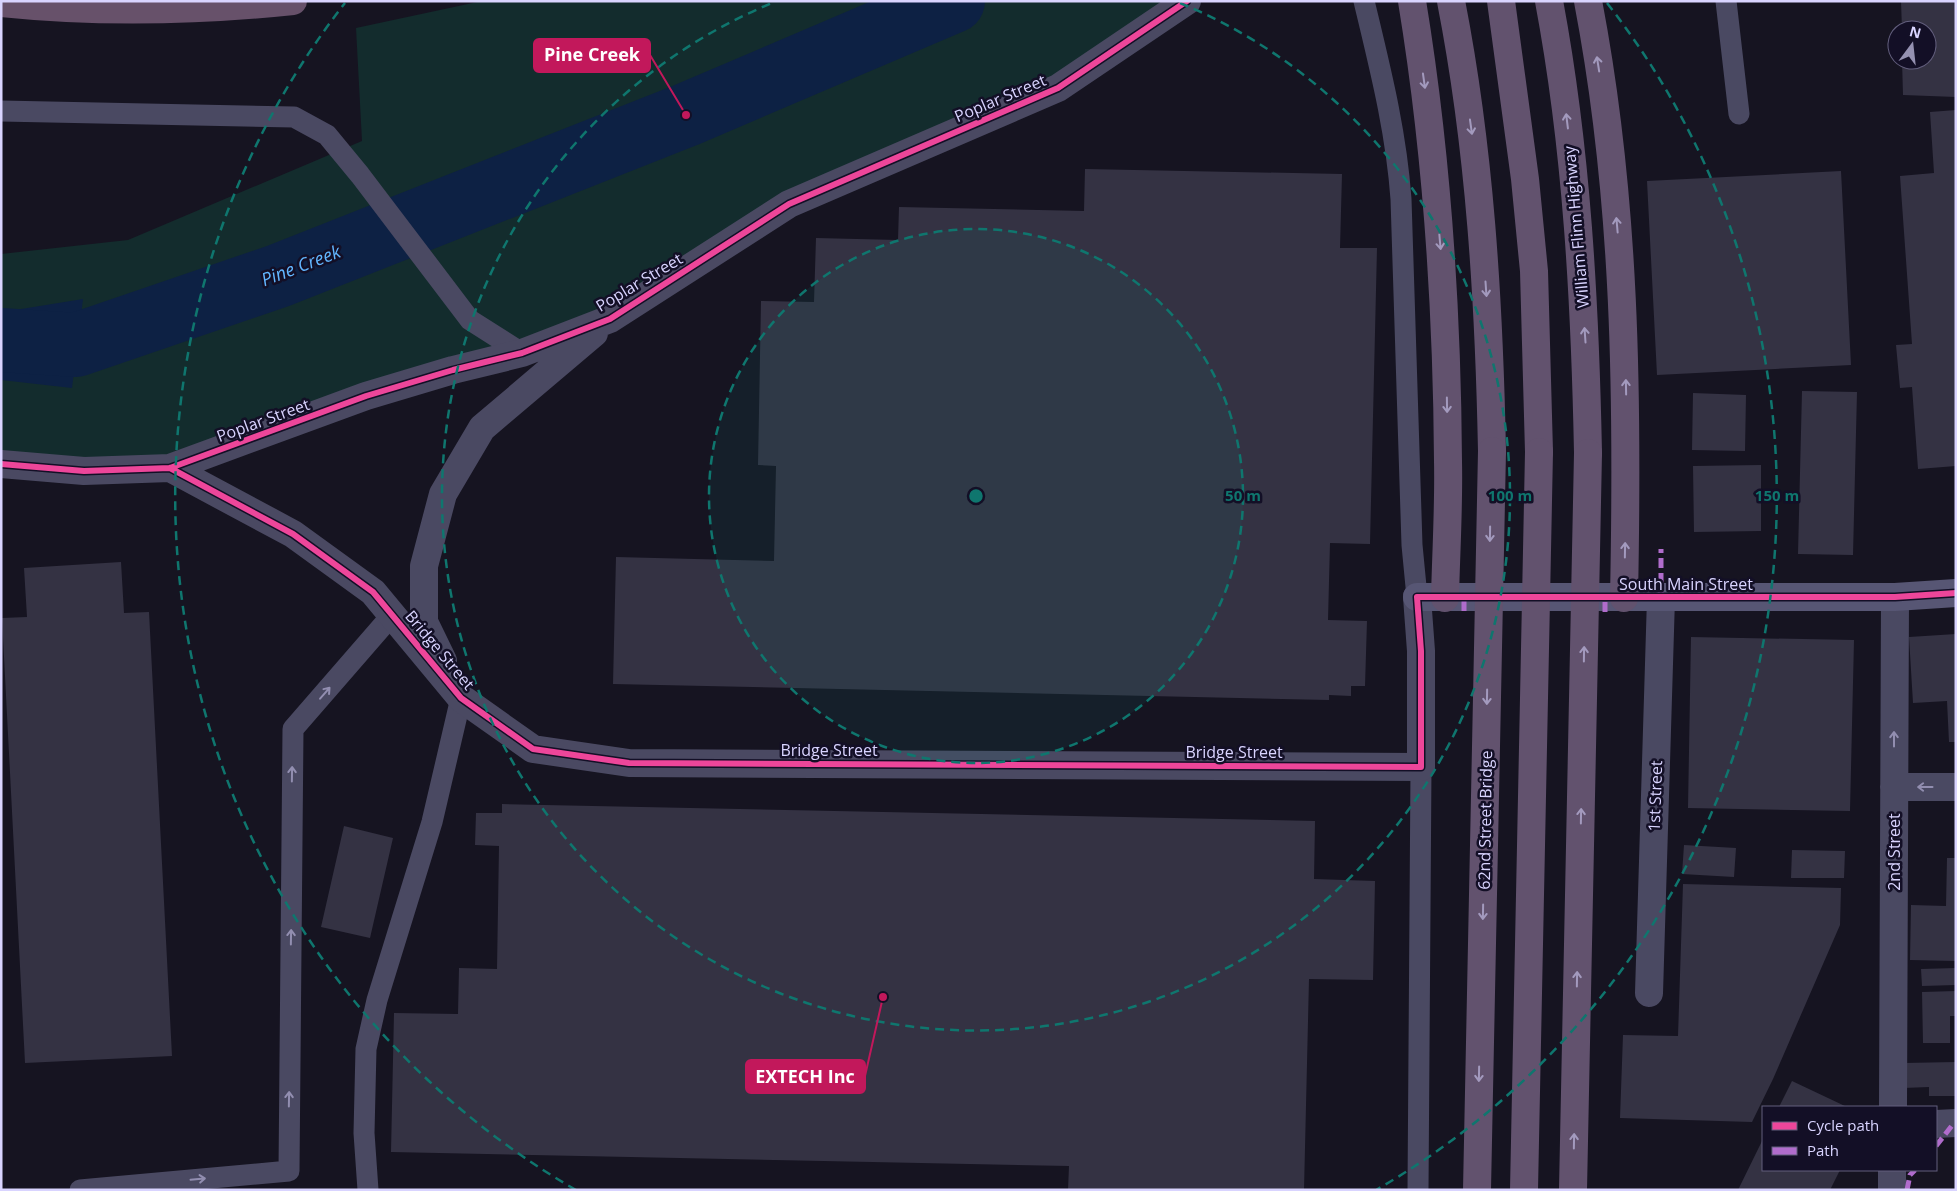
<svg xmlns="http://www.w3.org/2000/svg" width="1957" height="1191" font-family="'Open Sans',sans-serif">
  <style>
    .green { fill: #132c2d }
    .water { fill: #0d2144 }
    .lines { fill: none; stroke-linecap: round; stroke-linejoin: round }
    .river { stroke: #0d2144; stroke-width: 64 }
    .building { fill: #343243 }
    .service { stroke: #4a4962; stroke-width: 21 }
    .minor { stroke: #4a4962; stroke-width: 28 }
    .secondary { stroke: #575674; stroke-width: 28 }
    .trunk { stroke: #62526e; stroke-width: 28 }
    .motorway { stroke: #67516a; stroke-width: 28 }
    .trunk-bridge { stroke: #62526e; stroke-width: 28 }
    .quiet { stroke: #b06ccc; stroke-width: 5; stroke-dasharray: 10 5; stroke-linecap: butt }
    .cycleway-casing { stroke: #130f26; stroke-width: 9 }
    .cycleway { stroke: #ed469a; stroke-width: 6 }
    .oneway { stroke: #a39abe }
    .oneway2 { stroke: #928eb0 }
    .ring { fill: none; stroke: #0f766e; stroke-width: 2.5; stroke-dasharray: 9 6 }
    .labels { text-anchor: middle; stroke-width: 5; stroke-linejoin: round; paint-order: stroke }
    .street-label { font-size: 16px; fill: #d9d4ff; stroke: #130f26 }
    .water-label { font-size: 18px; font-style: italic; fill: #62b6ff; stroke: #130f26 }
    .centre { fill: #0f766e; stroke: #130f26; stroke-width: 2.5 }
    .ring-label { font-size: 15px; text-anchor: middle; font-weight: bold; fill: #0f766e; stroke: #130f26; stroke-width: 5; stroke-linejoin: round; paint-order: stroke }
    .leader { fill: none; stroke: #c2185b; stroke-width: 2 }
    .callout-dot { fill: #c2185b; stroke: #130f26; stroke-width: 2 }
    .callout { fill: #c2185b; stroke: #c2185b; stroke-width: 2 }
    .callout-label { font-size: 18px; text-anchor: middle; font-weight: bold; fill: #fff }
  </style>
  <rect width="100%" height="100%" fill="#161421"/>
  <path class="green" d="M482,1H1187L1145,31L789,204L610,319L170,468L1,464V254L128,240L362,141L356,28Z"/>
  <path class="water" d="M83,299L72,388L1,380V310H15Z"/>
  <g class="lines">
    <path class="river" d="M1,340L76,345L278,276L686,115L953,1"/>
  </g>
  <path class="building" d="M1901,1H1956V97L1903,95L1902,60H1927V30H1902Z
    M1956,110V466L1918,469L1912,387L1900,388L1896,345L1912,344L1900,176L1934,173L1930,112Z
    M1085,169L1342,174L1340,248H1377L1370,544L1330,543L1328,620L1367,621L1365,686H1351V696L1329,695V700L613,684L616,557L774,561L776,466L758,465L761,301L814,302L816,238L898,240L899,207L1084,211Z
    M1841,171L1851,365L1657,375L1647,181Z
    M1802,391L1857,392L1853,555L1798,554Z
    M1693,393L1746,395L1745,451L1692,450Z
    M1761,465V531L1694,532L1693,466Z
    M121,562L124,613L149,612L172,1056L25,1063L2,618L27,617L24,568Z
    M1956,634V742H1949L1947,701L1913,703L1909,637Z
    M1691,637L1854,640L1850,811L1688,808Z
    M502,804L1315,821L1314,879L1375,881L1373,980L1309,979L1304,1190H1068L1069,1166L391,1152L394,1013L458,1014L459,968L497,969L499,846L475,845L476,813H502Z
    M344,826L393,838L370,938L321,927Z
    M1684,845L1736,848L1734,877L1682,874Z
    M1792,850L1845,851L1844,878H1791Z
    M1947,858H1956V961L1910,960L1911,905L1946,906Z
    M1683,884L1841,888L1840,925L1773,1079L1752,1122L1620,1118L1623,1035L1678,1036Z
    M1956,968V985L1922,986L1921,969Z
    M1956,991V1016H1950V1043H1923L1922,992Z
    M1956,1062V1096H1929V1087L1903,1088L1904,1063Z
    M1792,1081L1847,1107H1779Z
    M1763,1139V1170H1840L1830,1190H1738Z"/>
  <g class="lines">
    <path class="service" d="M1364,1C1380,68 1396,130 1401,199L1412,545L1417,597
      M1726,1L1739,114
      M1,111L294,117L327,135L360,175L470,320L522,353
      M80,1190L289,1171L293,729L392,615
      M368,1190L364,1133L366,1049L377,1000L432,822L461,698
      M1418,1190L1421,767"/>
    <path class="minor" d="M1,464L84,471L170,468L366,396L453,370L522,353L610,319L789,204L1058,88L1187,1
      M170,468L293,534L373,592L461,698L533,749L629,763L1421,767V651L1417,597
      M443,661L424,622V566L443,494L482,428L594,333
      M1894,787H1956
      M1649,993L1661,598
      M1893,1107L1895,597
      M1936,1124L1956,1123
      M1892,1190V1170"/>
    <path class="secondary" d="M1417,597H1895L1956,593"/>
    <path class="trunk" d="M1412,1C1437,153 1447,307 1448,461C1449,507 1446,552 1445,598
      M1451,1C1480,149 1489,301 1492,451
      M1501,1L1525,179L1534,271L1539,452
      M1549,1C1577,150 1585,303 1588,453
      M1588,1C1626,199 1628,398 1624,598"/>
    <path class="motorway" d="M1,3C98,13 197,11 293,1"/>
    <path class="trunk-bridge" d="M1477,1190L1492,451
      M1524,1190L1539,452
      M1573,1190L1588,453"/>
    <path class="quiet" d="M1661,598V549
      M1464,611V598
      M1605,612V598
      M1936,1146L1954,1123
      M1907,1190L1910,1175L1915,1170"/>
    <g class="cycleway-casing">
      <path id="cycleway" d="M1,464L84,471L170,468L366,396L453,370L522,353L610,319L789,204L1058,88L1187,1
        M170,468L293,534L373,592L461,698L533,749L629,763L1421,767V651L1417,597H1895L1956,593"/>
    </g>
    <use href="#cycleway" class="cycleway"/>
  </g>
  <defs><path id="oneway-shaft" d="M-6 0H5M1.5-3L5.5 0L1.5 3" fill="none" stroke-width="1.6" stroke-linecap="round" stroke-linejoin="round" transform="scale(1.25)"/></defs>
  <g class="oneway">
    <use href="#oneway-shaft" transform="translate(1598 64) rotate(-99)"/>
    <use href="#oneway-shaft" transform="translate(1424 81) rotate(82)"/>
    <use href="#oneway-shaft" transform="translate(1567 121) rotate(-97)"/>
    <use href="#oneway-shaft" transform="translate(1471 127) rotate(82)"/>
    <use href="#oneway-shaft" transform="translate(1617 225) rotate(-95)"/>
    <use href="#oneway-shaft" transform="translate(1440 242) rotate(85)"/>
    <use href="#oneway-shaft" transform="translate(1486 289) rotate(86)"/>
    <use href="#oneway-shaft" transform="translate(1585 335) rotate(-94)"/>
    <use href="#oneway-shaft" transform="translate(1626 387) rotate(-91)"/>
    <use href="#oneway-shaft" transform="translate(1447 405) rotate(89)"/>
    <use href="#oneway-shaft" transform="translate(1490 534) rotate(91)"/>
    <use href="#oneway-shaft" transform="translate(1625 550) rotate(-89)"/>
    <use href="#oneway-shaft" transform="translate(1584 654) rotate(-89)"/>
    <use href="#oneway-shaft" transform="translate(1487 697) rotate(91)"/>
    <use href="#oneway-shaft" transform="translate(1581 816) rotate(-89)"/>
    <use href="#oneway-shaft" transform="translate(1483 912) rotate(91)"/>
    <use href="#oneway-shaft" transform="translate(1577 979) rotate(-89)"/>
    <use href="#oneway-shaft" transform="translate(1479 1074) rotate(91)"/>
    <use href="#oneway-shaft" transform="translate(1574 1141) rotate(-89)"/>
  </g>
  <g class="oneway2">
    <use href="#oneway-shaft" transform="translate(325 693) rotate(-49)"/>
    <use href="#oneway-shaft" transform="translate(1894 739) rotate(-90)"/>
    <use href="#oneway-shaft" transform="translate(292 774) rotate(-89)"/>
    <use href="#oneway-shaft" transform="translate(1925 787) rotate(180)"/>
    <use href="#oneway-shaft" transform="translate(291 937) rotate(-89)"/>
    <use href="#oneway-shaft" transform="translate(289 1099) rotate(-89)"/>
    <use href="#oneway-shaft" transform="translate(198 1179) rotate(-5)"/>
  </g>
  <circle cx="976" cy="496" r="267" fill="#0f766e" fill-opacity=".12"/>
  <g class="ring">
    <circle cx="976" cy="496" r="267"/>
    <path d="M1180 3A534 534 0 1 1 772 3"/>
    <path d="M576 1190A801 801 0 0 1 345 3M1607 3A801 801 0 0 1 1376 1190"/>
  </g>
  <g class="labels">
    <g class="street-label">
      <text transform="translate(1000 98) rotate(-23)" y="6">Poplar Street</text>
      <text transform="translate(1576 227) rotate(-95)" y="6">William Flinn Highway</text>
      <text transform="translate(639 282) rotate(-31)" y="6">Poplar Street</text>
      <text transform="translate(263 420) rotate(-20)" y="6">Poplar Street</text>
      <text x="1686" y="590">South Main Street</text>
      <text transform="translate(440 650) rotate(50)" y="6">Bridge Street</text>
      <text x="829" y="756">Bridge Street</text>
      <text x="1234" y="758">Bridge Street</text>
      <text transform="translate(1655 796) rotate(-88)" y="6">1st Street</text>
      <text transform="translate(1485 820) rotate(-89)" y="6">62nd Street Bridge</text>
      <text transform="translate(1894 852) rotate(-90)" y="6">2nd Street</text>
    </g>
    <g class="water-label">
      <text transform="translate(301 266) rotate(-21)" y="6">Pine Creek</text>
    </g>
  </g>
  <circle cx="976" cy="496" r="8" class="centre"/>
  <g class="ring-label">
    <text x="1243" y="501">50 m</text>
    <text x="1510" y="501">100 m</text>
    <text x="1777" y="501">150 m</text>
  </g>
  <path class="leader" d="M686 115L650 55M883 997L865 1076"/>
  <g class="callout-dot">
    <circle cx="686" cy="115" r="5"/>
    <circle cx="883" cy="997" r="5"/>
  </g>
  <g class="callout">
    <rect x="534" y="39" width="116" height="33" rx="5"/>
    <rect x="746" y="1060" width="119" height="33" rx="5"/>
  </g>
  <g class="callout-label">
    <text x="592" y="61">Pine Creek</text>
    <text x="805" y="1083">EXTECH Inc</text>
  </g>
  <rect width="1957" height="1191" fill="none" stroke="#d9d4ff" stroke-width="5"/>
  <rect x="1762" y="1106" width="175" height="65" fill="#130f26" stroke="#625e7d"/>
  <rect x="1772" y="1122" width="25" height="8" fill="#ed469a" stroke="#625e7d"/>
  <text x="1807" y="1131" font-size="15" fill="#d9d4ff">Cycle path</text>
  <rect x="1772" y="1147" width="25" height="8" fill="#b06ccc" stroke="#625e7d"/>
  <text x="1807" y="1156" font-size="15" fill="#d9d4ff">Path</text>
  <g transform="translate(1912 45) rotate(15)"><circle r="24" fill="#130f26" stroke="#625e7d"/>
  <path d="M0-4L9 19L0 12L-9 19Z" fill="#9591b1"/>
  <text y="-8" font-size="14" font-weight="bold" text-anchor="middle" fill="#d9d4ff">N</text>
  </g>
</svg>
